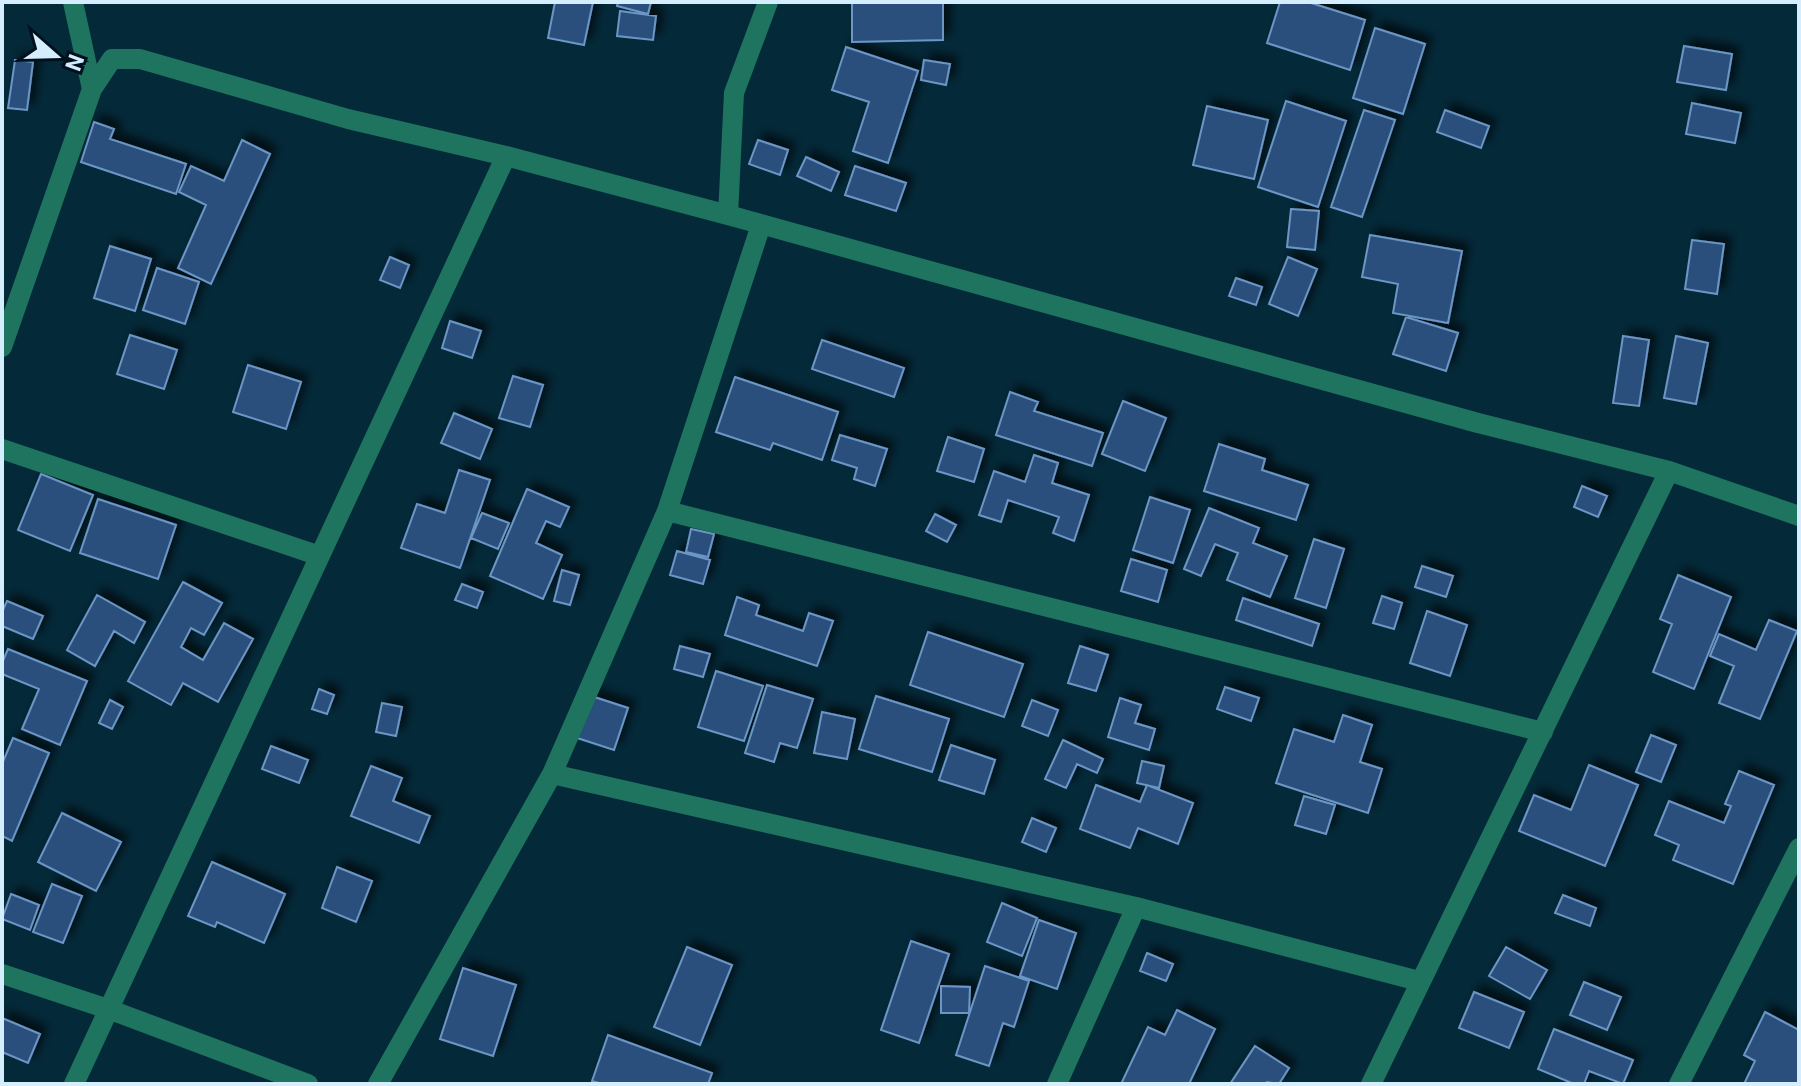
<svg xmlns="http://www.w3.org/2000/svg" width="1801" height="1086" font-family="Roboto,sans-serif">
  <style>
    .building { fill: #29507b; stroke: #6c96c5; stroke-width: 2; filter: url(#shadow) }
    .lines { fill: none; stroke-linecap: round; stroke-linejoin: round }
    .minor { stroke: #1e745e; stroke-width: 20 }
  </style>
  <defs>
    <filter id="shadow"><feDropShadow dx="7" dy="-7" stdDeviation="4" flood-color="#0009"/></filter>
  </defs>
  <rect width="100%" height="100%" fill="#042939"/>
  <path class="building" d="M555,2H593L584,45L548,38Z
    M618,2H651L648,14L617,6Z
    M852,2H943V40L852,42Z
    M1280,2H1308L1365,20L1350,70L1267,43Z
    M620,11L656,16L653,40L617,36Z
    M1375,28L1425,44L1403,114L1353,98Z
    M1684,46L1732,54L1726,90L1677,82Z
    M846,47L918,71L888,163L853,151L869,102L832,90Z
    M15,60L33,62L27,110L8,108Z
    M924,60L950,64L946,85L921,80Z
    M1286,101L1346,121L1318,207L1258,187Z
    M1692,103L1741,113L1735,143L1686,134Z
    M1207,106L1268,120L1254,179L1193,165Z
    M1364,110L1395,120L1362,217L1331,207Z
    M1445,110L1489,126L1481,148L1437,132Z
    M94,122L114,129L110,139L186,164L176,194L81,162Z
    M242,140L270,154L211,284L178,268L206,205L179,192L191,166L224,181Z
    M758,140L788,150L780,175L749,164Z
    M806,157L839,172L831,191L797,176Z
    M855,166L906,183L896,211L845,195Z
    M1291,209L1319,211L1315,250L1287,247Z
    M1370,235L1462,251L1448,323L1393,313L1398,284L1362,277Z
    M1692,240L1724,244L1717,294L1685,289Z
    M110,246L151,259L135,311L94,298Z
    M390,257L409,265L400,288L380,280Z
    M1288,257L1317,269L1298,316L1269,304Z
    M157,268L199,282L185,324L143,310Z
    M1236,278L1262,287L1256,305L1229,296Z
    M1406,317L1458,333L1446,371L1393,354Z
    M450,321L481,331L472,358L442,348Z
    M130,335L177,350L164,389L117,374Z
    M1623,336L1649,340L1639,406L1613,403Z
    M1676,336L1708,343L1696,404L1664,398Z
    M822,340L904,368L894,397L812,369Z
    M248,365L301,382L286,429L233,412Z
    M513,376L543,385L530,427L499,418Z
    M735,377L838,412L822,460L773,443L770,450L716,432Z
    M1010,392L1038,402L1034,411L1103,433L1092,466L996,435Z
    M1123,401L1166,418L1145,471L1102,454Z
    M454,413L492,429L480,459L441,443Z
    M840,435L887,449L875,486L854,479L857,468L832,460Z
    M948,437L984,449L974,482L937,471Z
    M1219,444L1265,459L1262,470L1308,485L1296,520L1204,491Z
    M1034,455L1058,463L1052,483L1089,495L1074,541L1053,533L1059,517L1008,500L1001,522L979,515L994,471L1025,482Z
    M459,470L490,480L460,568L401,548L417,504L445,513Z
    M41,474L93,495L70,551L18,530Z
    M1582,486L1607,496L1598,517L1574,507Z
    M527,489L569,507L560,527L546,521L536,543L562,555L543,599L490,576Z
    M1150,497L1190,510L1173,563L1133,550Z
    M98,499L176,525L158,579L80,553Z
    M1209,508L1259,528L1253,543L1287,556L1270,597L1227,580L1238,553L1215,544L1201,576L1184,569Z
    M482,513L509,523L498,549L471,538Z
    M935,514L956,525L947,542L926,531Z
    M691,529L714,534L708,557L686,552Z
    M1314,539L1344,549L1326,608L1295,598Z
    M677,551L710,560L703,584L670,575Z
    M1131,559L1167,570L1158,602L1121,591Z
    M1422,566L1453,576L1446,597L1415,587Z
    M562,570L579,575L570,605L554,601Z
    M1678,575L1731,597L1694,689L1653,672L1672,624L1660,619Z
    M183,582L222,603L204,635L191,628L181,647L203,660L224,623L253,639L218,702L183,683L171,705L128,681Z
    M462,584L483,592L477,608L455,600Z
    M97,595L145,622L134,643L114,631L95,666L67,650Z
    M1382,596L1402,603L1394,629L1373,623Z
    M737,597L759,605L756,615L803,631L809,613L833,621L817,666L725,635Z
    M1243,598L1319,624L1312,646L1236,620Z
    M7,601L43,616L33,639L2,626V612Z
    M1427,611L1467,625L1450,676L1410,663Z
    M1769,620L1797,631L1760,719L1719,703L1734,666L1710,656L1719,634L1756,650Z
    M928,632L1023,664L1004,717L910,685Z
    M680,646L710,654L703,677L674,669Z
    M1080,646L1108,655L1096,691L1068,683Z
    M8,649L87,681L60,745L22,729L39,689L2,674V663Z
    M716,671L763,686L744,741L698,727Z
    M767,685L813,699L797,748L780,743L774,762L745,753Z
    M1225,687L1259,698L1251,721L1217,709Z
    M319,689L334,695L327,714L312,709Z
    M582,693L628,708L614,750L568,735Z
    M876,696L949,719L932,772L859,749Z
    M1120,698L1141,705L1135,723L1155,729L1149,750L1108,737Z
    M110,700L123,707L112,729L99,723Z
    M1032,700L1058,710L1048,736L1022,726Z
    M382,703L402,707L396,736L376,732Z
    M822,712L855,719L847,759L814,753Z
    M1343,715L1372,725L1360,762L1382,769L1368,813L1276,783L1294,729L1334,742Z
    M1651,735L1676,745L1661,782L1636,772Z
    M13,738L49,753L12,841L2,836V764Z
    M1063,740L1103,759L1097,773L1077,764L1066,788L1045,779Z
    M951,745L995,760L984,794L939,780Z
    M271,746L308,760L299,783L262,769Z
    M1142,761L1164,766L1159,788L1137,783Z
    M1589,765L1638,785L1605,866L1519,831L1534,795L1571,810Z
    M371,766L402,778L393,801L430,816L419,843L351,816Z
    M1739,771L1774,785L1733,884L1673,860L1679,845L1655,835L1669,801L1724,823L1731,806L1725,804Z
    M1096,785L1140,802L1147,785L1193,803L1178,844L1138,828L1130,848L1080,829Z
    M1304,796L1335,805L1326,834L1295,825Z
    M62,813L121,842L96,891L38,862Z
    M1032,818L1056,828L1046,852L1022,842Z
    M212,862L285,894L264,943L217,922L215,927L188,916Z
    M337,867L372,881L356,922L322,908Z
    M52,884L82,896L63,943L33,932Z
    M11,894L39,905L30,930L2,919Z
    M1563,895L1596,908L1590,926L1555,913Z
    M1002,903L1037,918L1022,956L987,942Z
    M1039,920L1076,933L1057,989L1020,976Z
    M911,941L949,954L919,1043L881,1030Z
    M687,947L732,965L700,1045L654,1027Z
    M1506,947L1547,970L1530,999L1489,976Z
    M1147,953L1173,964L1166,981L1140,971Z
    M985,966L1029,981L1014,1027L1003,1023L989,1066L956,1055Z
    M463,968L516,985L493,1056L440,1039Z
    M1584,982L1621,997L1607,1030L1570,1015Z
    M941,986L970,987L969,1013H941Z
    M1474,992L1524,1012L1509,1048L1459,1028Z
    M1177,1010L1215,1029L1189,1084H1121L1148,1027L1165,1035Z
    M1765,1012L1799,1030V1084H1744L1755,1061L1744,1055Z
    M2,1018L40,1034L28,1063L2,1052Z
    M1554,1029L1633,1060L1623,1084L1589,1071L1584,1084H1574L1538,1069Z
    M608,1035L712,1073L708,1084H602L592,1081Z
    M1255,1046L1289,1068L1279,1084L1267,1082L1265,1084H1230Z"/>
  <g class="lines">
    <path class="minor" d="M73,2L92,89
      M728,215L734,93L768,2
      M2,347L92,89L112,59H140L348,119L506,156L728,215L1478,423L1669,471L1799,516
      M2,449L320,556
      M667,511L1543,732
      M552,774L1136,907L1419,981
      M2,974L108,1009L308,1084
      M74,1084L506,156
      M378,1084L552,774L667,511L761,225
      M1057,1084L1136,907
      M1371,1084L1669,471
      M1679,1084L1799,848"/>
  </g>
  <rect width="1801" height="1086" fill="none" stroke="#d4eefd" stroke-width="8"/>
  <g transform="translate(56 56) rotate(110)" stroke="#00111d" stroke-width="6" paint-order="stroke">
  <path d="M0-6L14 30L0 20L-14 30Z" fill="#d4eefd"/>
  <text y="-12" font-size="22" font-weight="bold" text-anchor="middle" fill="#d4eefd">N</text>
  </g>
</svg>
